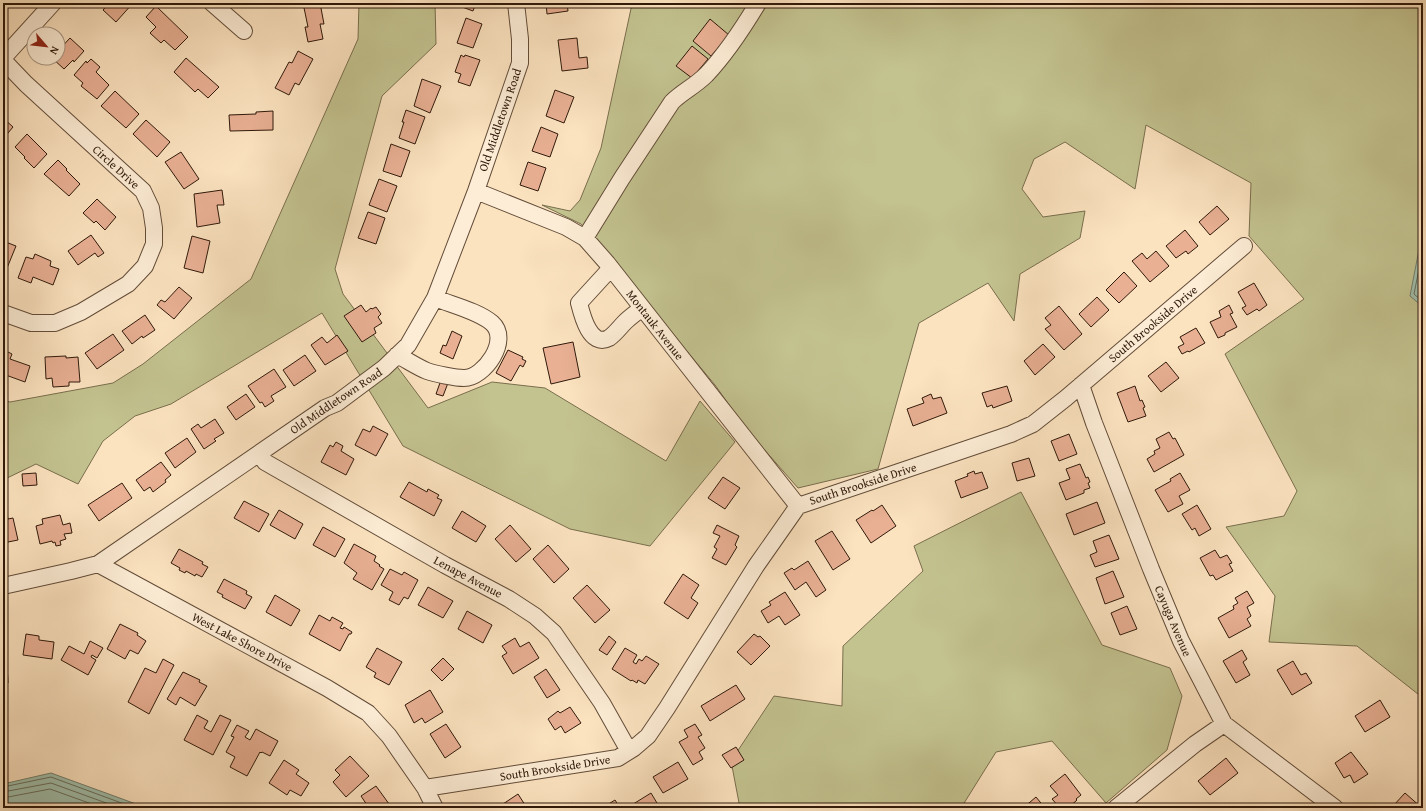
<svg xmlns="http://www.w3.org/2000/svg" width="1426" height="811" font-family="'Gentium Book Plus',serif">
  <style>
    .green { fill: #c3c390; stroke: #796e4d }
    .water { fill: #a0bfac; stroke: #737d6b }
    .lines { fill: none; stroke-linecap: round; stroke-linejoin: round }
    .shore { stroke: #686c5b; stroke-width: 1 }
    .building { fill: #e9b094; stroke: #2f190a }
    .minor-casing { stroke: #624c38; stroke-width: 18 }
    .minor { stroke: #fdedd6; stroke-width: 16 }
    .labels { text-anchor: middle; stroke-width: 3; stroke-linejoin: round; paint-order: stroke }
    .street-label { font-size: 12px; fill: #2f190a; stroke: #fdedd6 }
  </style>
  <rect width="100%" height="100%" fill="#fce3c0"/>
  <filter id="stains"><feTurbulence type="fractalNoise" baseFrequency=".005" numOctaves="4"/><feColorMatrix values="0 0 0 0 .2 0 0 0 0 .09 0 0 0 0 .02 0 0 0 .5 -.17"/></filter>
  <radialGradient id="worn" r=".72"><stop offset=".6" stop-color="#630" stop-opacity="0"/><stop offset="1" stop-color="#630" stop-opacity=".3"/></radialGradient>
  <path class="green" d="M359,3H435L436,44L382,96L335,269L343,294L428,408L492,382L545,388L666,461L700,401L735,442L650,546L570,529L403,446L322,313L171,404L135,416L103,441L78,484L36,464L3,480V400L10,402L113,383L143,364L251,279L358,39Z
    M634,3H1423V698L1357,646L1269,642L1275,596L1226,527L1284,516L1297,491L1225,354L1304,299L1249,236L1251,183L1146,125L1135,189L1065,142L1034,159L1022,189L1043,217L1085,211L1080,238L1020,274L1014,321L988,283L919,323L878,469L798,488L747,430L715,385L581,224L542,205L570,211L580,200L601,148L632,4Z
    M1021,492L1102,645L1170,668L1182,696L1167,750L1106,803L1052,741L996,752L961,808H740L731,761L774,696L842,706L843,646L923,571L914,546Z"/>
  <path class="water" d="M1423,229V307L1410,296Z
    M51,773L147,808H3V784Z"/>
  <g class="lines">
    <path class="shore" d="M1423,249L1414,294L1423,302
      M3,787L51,777L135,808
      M3,792L51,783L120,808
      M3,798L50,789L103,808"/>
  </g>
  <path class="building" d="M109,3H133L116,22L103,10Z
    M303,3H320L324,24H320L323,39L308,42L305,27H308Z
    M454,3H476L473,11L454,4Z
    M546,3H567L568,11L547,14Z
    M156,6L188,37L175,50L164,40L161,43L150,33L156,27L146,17Z
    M466,18L482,24L473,48L457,43Z
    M710,19L729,35L711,56L693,41Z
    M70,38L84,51L74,62L73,60L64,69L52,58H58V51Z
    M577,38L579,58L587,57L588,68L562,71L558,40Z
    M692,46L708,59L692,78L676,66Z
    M298,51L313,59L299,85L295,83L289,95L275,88L289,62L292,63Z
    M461,55L464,57L465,55L480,60L470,86L458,82L461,74L455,72Z
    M186,58L219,87L208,98L198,89L195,92L174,72Z
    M91,59L100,67L96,72L109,85L97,99L81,86L83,83L74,75L86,61L87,63Z
    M422,79L441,86L430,113L414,106Z
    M555,90L574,97L564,123L546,116Z
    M115,91L139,114L126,128L101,106Z
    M406,110L425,117L415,144L399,138L404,122H402Z
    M273,111V130L230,131L229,115L256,114V112Z
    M3,118L13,127L3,139Z
    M146,120L170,142L157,157L133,134Z
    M541,127L558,134L550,157L532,151Z
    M27,134L47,154L34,168L24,158L25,157L15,147Z
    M391,144L410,151L401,177L383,171Z
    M181,152L199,179L184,189L165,162Z
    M58,160L67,169L66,170L80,184L69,196L44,174Z
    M528,162L546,168L538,191L520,185Z
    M379,179L397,186L387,212L369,205Z
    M222,190L224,205H217L220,223L197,227L194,194Z
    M97,199L116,217L105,230L96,221L94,223L83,213Z
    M1217,206L1229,219L1210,235L1199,222Z
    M368,212L385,218L376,244L358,238Z
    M1185,230L1198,246L1188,254L1186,251L1176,258L1166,246Z
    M91,235L104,253L98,257L95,253L78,265L68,251Z
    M192,236L210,241L203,273L184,268Z
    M3,241L16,246L5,273L3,272Z
    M1156,251L1169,266L1150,282L1132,261L1142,253L1147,259Z
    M35,254L51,261L50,266L59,269L53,285L33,277L31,283L18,278L26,257L33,259Z
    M1124,272L1137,286L1119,303L1106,290Z
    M1254,283L1267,305L1259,311L1257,309L1247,315L1242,308L1246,306L1238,292Z
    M179,287L192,298L174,319L157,305L161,300L165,302Z
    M1097,297L1109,310L1091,327L1079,314Z
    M361,305L366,312L371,308L372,309L376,307L381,314L378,317L382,323L374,328L376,333L362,342L344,316Z
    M1229,305L1233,313L1230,314L1237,327L1225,333V335L1218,338L1210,322L1221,317L1219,311Z
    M1059,306L1082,334L1064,350L1045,329L1051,325L1045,318Z
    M145,315L155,330L143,338L142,336L132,344L122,331Z
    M1196,328L1205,343L1189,352L1188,351L1182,354L1178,347L1184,344L1180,337Z
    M452,331L462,336L453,359L440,353L443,345L446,346Z
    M113,334L124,350L97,369L85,353Z
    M337,335L348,351L325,365L311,345L322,337L327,343Z
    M573,342L580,377L551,384L543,348Z
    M1043,344L1055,357L1035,375L1024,361Z
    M508,350L523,357L522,359L526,361L523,367L520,365L511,381L496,373Z
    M6,351L12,354L10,359L30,366L25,382L3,374V359Z
    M305,355L316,371L294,386L283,370Z
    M66,356V358L78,357L80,382H69V386L53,387L52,378L46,379L45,357Z
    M1166,362L1179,378L1161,392L1148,376Z
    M274,369L286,387L271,396L274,401L265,407L262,402L260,403L248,386Z
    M441,380L448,383L443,396L436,394Z
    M1007,386L1012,401L993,408L992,405L987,407L982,393Z
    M1135,386L1140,401L1142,400L1145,407L1143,408L1146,416L1128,422L1117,393Z
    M246,394L255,407L236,420L227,407Z
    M931,394L933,399L941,397L947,413L913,426L907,409L924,403L922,398Z
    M215,419L224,433L214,439L216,441L204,449L191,429L198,424L201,428Z
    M373,426L388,434L376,456L355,445L363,429L370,432Z
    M1169,432L1173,439L1175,438L1184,455L1154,472L1147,459L1155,454L1154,451L1160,448L1156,439Z
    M1069,434L1077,454L1059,461L1051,441Z
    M187,438L196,452L175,468L165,453Z
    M336,442L343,446L341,451L354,459L346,475L321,462L330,445L333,447Z
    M1029,458L1035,476L1017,481L1012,463Z
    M161,462L171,475L165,480L166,482L153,492L150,487L144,491L136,480Z
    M1080,464L1086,478L1088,477L1090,482L1088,483L1090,488L1084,490V493L1066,500L1059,483L1070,479L1066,469Z
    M974,471L975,474L982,472L988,488L961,498L955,481L968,476L967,474Z
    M36,473L37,485L23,486L22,474Z
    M1180,473L1190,490L1179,496L1183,504L1168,512L1155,490L1171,481L1170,479Z
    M723,477L740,488L725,509L708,498Z
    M409,482L427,492L428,489L439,495L437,498L442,500L434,516L400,497Z
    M122,483L132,498L99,521L88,505Z
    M244,501L269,514L259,532L234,518Z
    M1097,502L1105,523L1074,535L1066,514Z
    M882,505L896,526L871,543L856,520L872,510L873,511Z
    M1197,505L1211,529L1199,536L1195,528L1192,530L1182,514Z
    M279,510L303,524L295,539L270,525Z
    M6,511L8,519L13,518L18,540L3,543V512Z
    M462,511L486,526L476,542L452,528Z
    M60,515L63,525L70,523L72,533L64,534L66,539L60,541L61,545L56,546L55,542L53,543L52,541L40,544L36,526L43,524L42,519Z
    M510,525L531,549L516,562L495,539Z
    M717,525L739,536L735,545L737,547L726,565L712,558L717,549L714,547L720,536L713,533Z
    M323,527L345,539L335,557L313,545Z
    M832,531L850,559L833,570L815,541Z
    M1109,535L1119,559L1095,567L1090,555L1097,552L1093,541Z
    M354,544L376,556L374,561L380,565L379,566L384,569L372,590L353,579L357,573L344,563Z
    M548,545L569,569L554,583L533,559Z
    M179,549L203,562L202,564L208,567L202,577L196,574L195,576L186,571L185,573L179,570L180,568L171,563Z
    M1215,550L1220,558L1227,555L1232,563L1229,564L1233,571L1216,580L1213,575L1210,576L1200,558Z
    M808,561L826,590L816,597L806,582L795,590L784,573L792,568L794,570Z
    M390,569L402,575L404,572L418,580L408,599L404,597L399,605L389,600L393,592L381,585Z
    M1113,571L1124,597L1105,604L1096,578Z
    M683,574L699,585L691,598L698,603L688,619L664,603Z
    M224,579L247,591L246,594L252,597L245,609L222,597L223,595L217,592Z
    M587,585L610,610L595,623L573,598Z
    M428,587L453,601L443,618L418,605Z
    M1247,591L1254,603L1247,607L1251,616L1247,619L1251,626L1229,638L1218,618L1234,609L1233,606L1238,603L1235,598Z
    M785,592L800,615L785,625L779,616L768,623L761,611L771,605L769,602Z
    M275,595L300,610L291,626L266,612Z
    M1127,606L1137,629L1120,635L1111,613Z
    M467,611L492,625L483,643L458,629Z
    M319,615L330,621L332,617L343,623L340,628L343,629L344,627L352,632L351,634H349L340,651L309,634Z
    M120,624L138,633L137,635L146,641L138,654L130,650L125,659L107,649Z
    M26,634L39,636V640L54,642L52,659L23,655Z
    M754,634L758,637L760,636L770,646L751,665L737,652Z
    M609,636L616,642L607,655L599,650Z
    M515,638L520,647L529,642L539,658L513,674L502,656L507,653L502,646Z
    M90,641L103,648L97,658L92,655L91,657L96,660L88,675L61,660L69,646L84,654Z
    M377,648L402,662L389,685L374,677L376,673L366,667Z
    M625,648L637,655L633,662L636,664L639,659L642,661L646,656L659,664L645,684L638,680L637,683L632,680L631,681L612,669Z
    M1242,650L1247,659L1243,662L1250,675L1236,683L1223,661Z
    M443,658L454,669L442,681L431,670Z
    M163,659L174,665L149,714L128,702L145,668L156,673Z
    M1293,661L1301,675L1306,673L1312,683L1292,695L1277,670Z
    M3,664H7L8,683H3Z
    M546,669L560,690L547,698L534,677Z
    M183,672L200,680L199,682L207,686L195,706L180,697L176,705L167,699Z
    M736,685L745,699L710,721L701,706Z
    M430,690L443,712L425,723L422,718L414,723L405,705Z
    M1380,700L1390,717L1365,732L1355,716Z
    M570,707L581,723L565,733L561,726L555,730L548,719L558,711L560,713Z
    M197,715L208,721L204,728L211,732L220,715L231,720L213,755L184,740Z
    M446,724L461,747L445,758L430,734Z
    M695,724L702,735L698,737L705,748L699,752L703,759L693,765L679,742L688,737L684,730Z
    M237,725L249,731L245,737L250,740L256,729L278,741L270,756L262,752L261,753L260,752L247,776L230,767L235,757L226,752L234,737L231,736Z
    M736,747L744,760L731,768L722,755Z
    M1351,752L1368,774L1354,783L1350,775L1344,778L1335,763Z
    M350,756L369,776L346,797L333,782L340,775L335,770Z
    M1226,758L1238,773L1210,795L1198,781Z
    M284,760L299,770L296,774L309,783L301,796L290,790L287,795L269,783Z
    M678,762L688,779L663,793L653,777Z
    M1065,774L1081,795L1076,799L1077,800L1068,808H1060L1052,799L1058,795L1050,786Z
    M376,786L392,808H369L361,796Z
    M651,793L660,808H631L630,806Z
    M1405,793L1422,808H1396L1393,806Z
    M518,794L527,808H505L503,804Z
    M1036,797L1045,808H1023Z
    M615,800L620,808H602Z
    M572,803L575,808H564Z
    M486,804L489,808H479Z"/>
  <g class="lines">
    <g class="minor-casing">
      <path id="minor" d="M212,3L244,31
        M3,58L53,3
        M3,60L26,84L143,191L151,208L154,228V244L145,266L128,284L81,312L55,323H31L3,313
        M476,191L566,227L585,238L607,263L798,506
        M585,238L622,178L672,102C682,92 695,86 706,75C726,54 743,28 758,3
        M611,268L579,303C582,315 590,348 609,338C615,334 620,327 625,322C630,317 636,313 642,308
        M397,355C407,360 417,367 427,371C435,374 456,378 464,378C484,378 511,340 492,323C478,311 452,305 435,298
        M1081,385L1094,423L1151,569L1181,641L1224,724L1335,808
        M260,454L265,462L445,565L509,599L535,616L554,633L602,703L629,751
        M98,564L325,408L337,403L384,368L408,345L435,298L476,191L520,63V39L516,3
        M3,586L71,571L98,564L327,688L368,713L389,736L425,788L435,808
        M425,788L618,758L634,748L648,736L667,708L756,566L798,506L1011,434L1033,424L1066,398L1244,246
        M1116,808L1195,744L1224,724"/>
    </g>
    <use href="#minor" class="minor"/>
  </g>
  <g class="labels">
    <g class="street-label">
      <text transform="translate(500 120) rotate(-71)" y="4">Old Middletown Road</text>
      <text transform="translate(116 167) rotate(42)" y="4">Circle Drive</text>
      <text transform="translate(1153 324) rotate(-40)" y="4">South Brookside Drive</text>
      <text transform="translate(655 325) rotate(52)" y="4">Montauk Avenue</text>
      <text transform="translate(336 401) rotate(-34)" y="4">Old Middletown Road</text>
      <text transform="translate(863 484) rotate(-18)" y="4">South Brookside Drive</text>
      <text transform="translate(468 577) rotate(28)" y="4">Lenape Avenue</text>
      <text transform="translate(1173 621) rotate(67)" y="4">Cayuga Avenue</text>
      <text transform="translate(242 642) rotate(28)" y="4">West Lake Shore Drive</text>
      <text transform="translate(555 768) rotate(-9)" y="4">South Brookside Drive</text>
    </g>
  </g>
  <rect width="1426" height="811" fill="none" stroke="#fce3c0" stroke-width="16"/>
  <rect x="4" y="4" width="1418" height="803" fill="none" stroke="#2f190a" stroke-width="2"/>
  <rect x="8" y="8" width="1410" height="795" fill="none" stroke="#2f190a"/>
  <g transform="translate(46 46) rotate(118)"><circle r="19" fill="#fdedd6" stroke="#ab9884"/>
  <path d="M0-3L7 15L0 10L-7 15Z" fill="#8f2418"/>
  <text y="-6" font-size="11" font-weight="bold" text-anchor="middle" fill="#2f190a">N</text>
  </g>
  <rect width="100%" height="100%" filter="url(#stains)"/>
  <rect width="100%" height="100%" fill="url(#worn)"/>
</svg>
